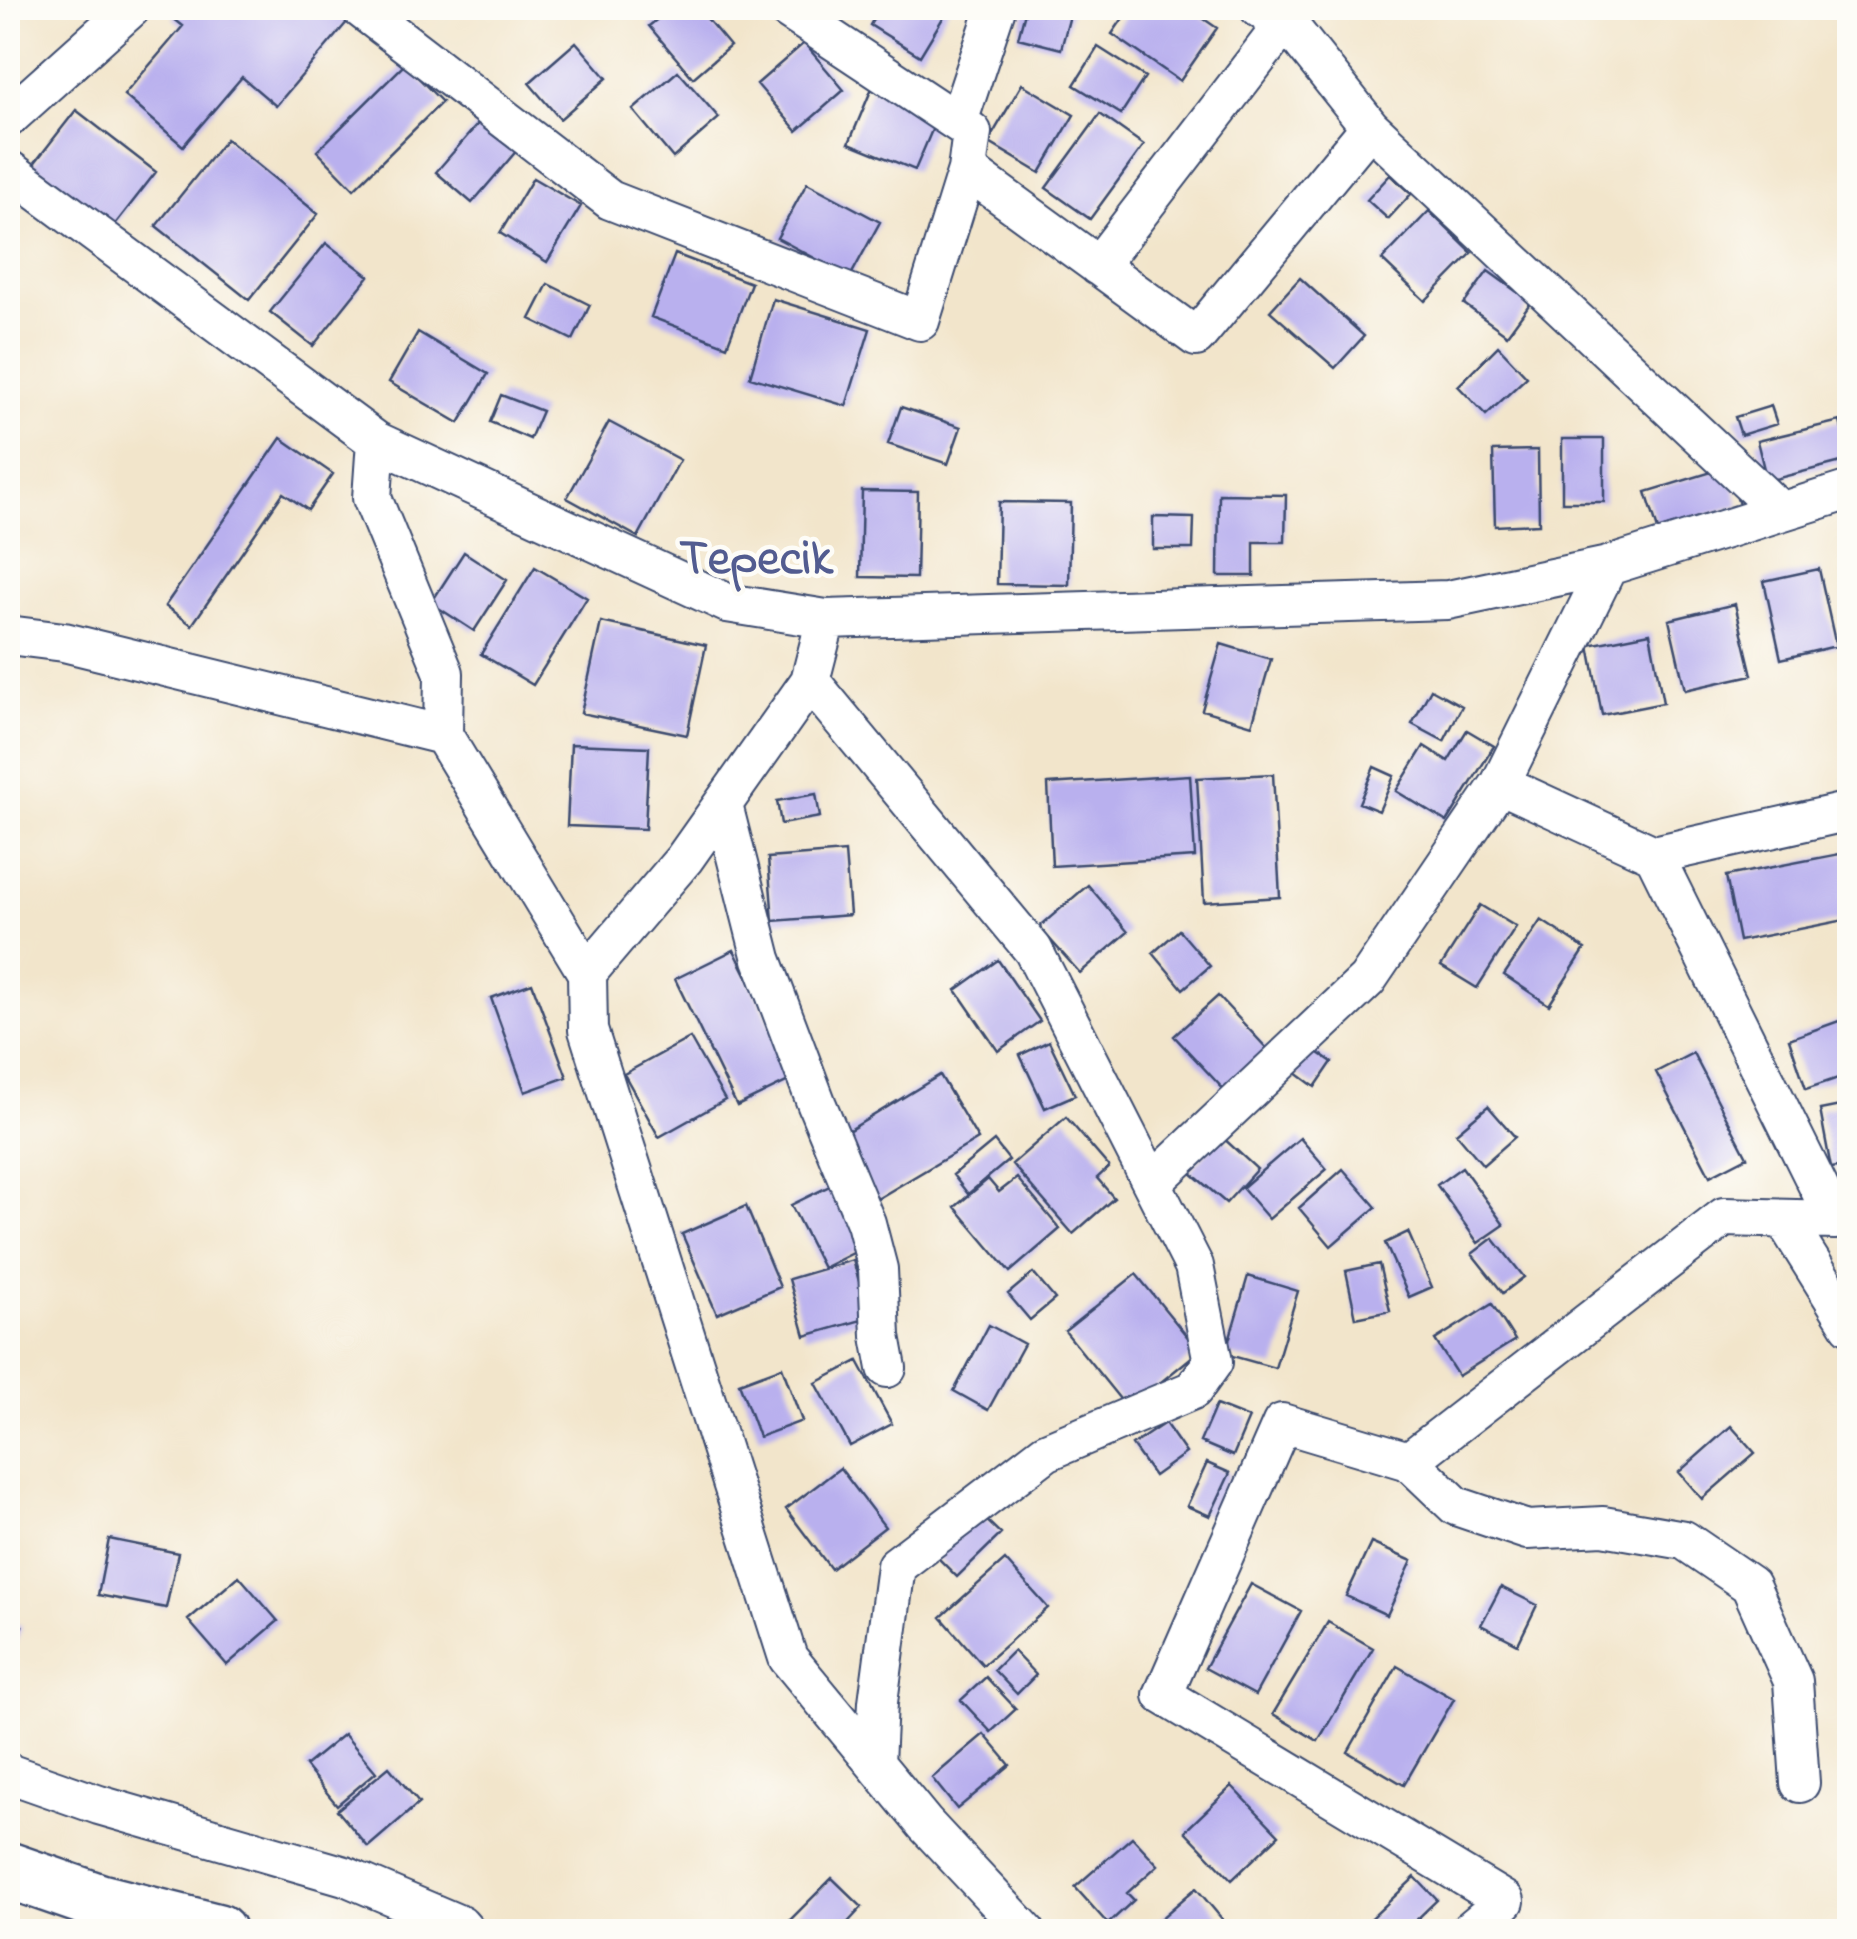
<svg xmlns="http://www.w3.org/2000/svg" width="1857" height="1939" font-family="'Indie Flower',sans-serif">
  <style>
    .building { fill: #b9b0ee }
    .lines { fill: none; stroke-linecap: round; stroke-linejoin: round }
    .minor-casing { stroke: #3b4a6e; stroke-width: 42 }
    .secondary-casing { stroke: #3b4a6e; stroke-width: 60 }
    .minor { stroke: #fff; stroke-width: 38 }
    .secondary { stroke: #fff; stroke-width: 55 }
    .labels { text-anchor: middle; stroke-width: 9; stroke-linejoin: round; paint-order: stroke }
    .district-label { font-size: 50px; font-weight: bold; fill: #525c90; stroke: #fdfcf7 }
  </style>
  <rect width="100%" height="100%" fill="#fdfcf7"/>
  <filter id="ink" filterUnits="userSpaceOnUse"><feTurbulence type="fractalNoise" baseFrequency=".01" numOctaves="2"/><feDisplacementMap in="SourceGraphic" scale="20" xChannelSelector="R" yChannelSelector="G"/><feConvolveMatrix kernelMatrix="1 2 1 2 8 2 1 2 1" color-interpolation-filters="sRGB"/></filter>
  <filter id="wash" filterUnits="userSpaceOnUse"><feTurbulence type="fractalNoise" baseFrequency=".0048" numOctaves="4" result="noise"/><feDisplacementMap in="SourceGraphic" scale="40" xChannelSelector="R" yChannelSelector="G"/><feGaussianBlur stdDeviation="2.25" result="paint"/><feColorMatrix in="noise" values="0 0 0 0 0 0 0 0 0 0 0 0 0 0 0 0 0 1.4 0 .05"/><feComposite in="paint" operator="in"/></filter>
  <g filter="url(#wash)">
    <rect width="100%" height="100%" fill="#f2e5cb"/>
    <g id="blocks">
      <path class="building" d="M181,8H332L348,21L276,106L242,77L183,146L124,95L183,26L173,18Z
        M671,8H698L730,46L693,78L649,26Z
        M873,8H949L920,56L870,25L878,11Z
        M1026,8H1072L1061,49L1018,38Z
        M1130,8H1188L1217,28L1180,81L1112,34Z
        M576,42L607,78L560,119L529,83Z
        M804,43L844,90L797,131L757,84Z
        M1098,47L1145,77L1121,114L1074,85Z
        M405,64L442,102L354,189L317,151Z
        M678,71L719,118L673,158L633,110Z
        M1022,84L1074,115L1040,173L988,142Z
        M872,88L938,116L915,170L849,143Z
        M76,110L156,172L113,227L33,165Z
        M1100,114L1144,145L1090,219L1046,188Z
        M483,118L518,149L472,203L436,172Z
        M226,139L318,214L249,300L156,226Z
        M1390,175L1411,194L1388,219L1367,200Z
        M533,178L581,206L547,262L500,233Z
        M807,183L880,222L850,277L777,238Z
        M1429,211L1472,253L1425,301L1382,260Z
        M326,243L369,276L313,346L270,312Z
        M675,254L751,283L727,346L651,317Z
        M1488,271L1531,302L1507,335L1464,304Z
        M1300,278L1364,336L1335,368L1270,311Z
        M548,284L590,305L573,340L530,319Z
        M773,299L870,329L846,406L750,377Z
        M418,332L488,374L459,423L389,382Z
        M1498,346L1527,377L1486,415L1458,386Z
        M501,395L542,411L530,439L490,422Z
        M1771,406L1777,424L1741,435L1735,417Z
        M901,407L961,427L948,464L888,444Z
        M1840,421L1849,460L1767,481L1757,441Z
        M609,422L680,460L638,537L567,498Z
        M281,438L333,474L308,510L283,493L192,625L165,606Z
        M1562,439H1604V502H1562Z
        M1538,450L1539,524L1495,526L1493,451Z
        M1728,467L1739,505L1658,530L1646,492Z
        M862,491L918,492L916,578L860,577Z
        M1219,494L1286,495L1285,542H1254V576H1218Z
        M999,502L1071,503L1069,585L997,584Z
        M1153,517L1194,518L1193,549H1153Z
        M464,552L507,580L474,631L431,603Z
        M535,567L587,598L533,685L481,654Z
        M1819,569L1836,646L1781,659L1764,581Z
        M1735,604L1752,675L1685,690L1669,620Z
        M601,622L706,645L687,735L581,713Z
        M1650,633L1663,703L1602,715L1589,645Z
        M1221,644L1271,659L1252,725L1202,710Z
        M1431,689L1462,706L1444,741L1412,724Z
        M1467,730L1494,746L1447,822L1396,791L1424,746L1448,761Z
        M571,744L649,747L645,829L567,826Z
        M1374,767L1394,776L1379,811L1359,803Z
        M1273,774L1280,897L1204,902L1197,778Z
        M1190,775L1195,857L1052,866L1048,784Z
        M816,794L820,817L781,824L777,801Z
        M845,852L850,915L773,921L768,858Z
        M1850,852V919L1739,941L1726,876Z
        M1088,885L1128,932L1080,973L1039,927Z
        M1480,905L1516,927L1477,988L1441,966Z
        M1541,920L1585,949L1549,1005L1504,975Z
        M1179,930L1210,966L1183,989L1153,953Z
        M734,950L797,1077L737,1106L675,979Z
        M998,960L1040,1021L998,1051L956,990Z
        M532,983L567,1077L525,1092L491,998Z
        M1218,996L1271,1053L1227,1093L1174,1036Z
        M1850,1017V1074L1806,1089L1789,1039Z
        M690,1038L725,1100L659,1137L624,1074Z
        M1049,1041L1075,1095L1045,1108L1020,1055Z
        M1313,1049L1332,1062L1315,1087L1296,1073Z
        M1693,1053L1747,1157L1710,1176L1656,1072Z
        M940,1075L978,1139L877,1199L840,1136Z
        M1850,1104V1165L1831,1168L1820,1110Z
        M1488,1106L1515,1137L1483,1165L1456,1133Z
        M1066,1117L1109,1167L1097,1178L1114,1198L1073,1234L1012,1164Z
        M1221,1136L1257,1169L1226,1203L1190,1172Z
        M1300,1138L1327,1169L1269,1219L1242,1188Z
        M994,1141L1009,1160L968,1194L953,1175Z
        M1462,1167L1504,1225L1478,1243L1437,1185Z
        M1343,1169L1376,1207L1331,1246L1299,1208Z
        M1017,1178L1060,1229L1010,1272L955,1207L988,1179L999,1192Z
        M836,1183L867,1246L823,1268L791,1205Z
        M746,1206L780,1287L717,1314L682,1234Z
        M1408,1232L1432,1287L1409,1297L1385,1243Z
        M1493,1238L1524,1277L1503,1293L1472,1254Z
        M853,1260L869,1318L805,1336L789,1279Z
        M1379,1264L1390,1311L1356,1318L1346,1271Z
        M1033,1273L1055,1299L1030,1320L1008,1294Z
        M1136,1274L1199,1351L1128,1409L1065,1331Z
        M1248,1276L1298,1291L1275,1368L1225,1354Z
        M1492,1304L1515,1340L1458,1376L1435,1340Z
        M989,1325L1024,1344L988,1410L954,1391Z
        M858,1361L892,1424L850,1446L816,1383Z
        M782,1367L802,1421L759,1437L739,1383Z
        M1216,1405L1249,1418L1233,1456L1200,1442Z
        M1165,1423L1186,1453L1154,1476L1132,1445Z
        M1731,1426L1755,1453L1702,1499L1679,1472Z
        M1207,1463L1230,1473L1210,1516L1187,1506Z
        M840,1468L885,1527L831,1569L786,1509Z
        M979,1513L1001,1534L957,1577L937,1557Z
        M109,1539L178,1553L166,1608L98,1595Z
        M1371,1543L1412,1561L1387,1615L1346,1596Z
        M1005,1560L1048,1608L983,1665L941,1617Z
        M239,1576L278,1621L227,1665L188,1620Z
        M1251,1584L1301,1611L1255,1695L1205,1668Z
        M1501,1587L1537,1605L1518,1644L1481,1625Z
        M8,1621L22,1626L8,1664Z
        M1328,1622L1373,1648L1318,1741L1273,1714Z
        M1013,1651L1036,1675L1017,1694L994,1670Z
        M1397,1666L1454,1699L1404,1785L1348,1752Z
        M986,1677L1016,1709L991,1732L961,1700Z
        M344,1734L376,1772L337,1805L305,1766Z
        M984,1734L1010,1765L957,1809L932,1778Z
        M389,1767L419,1803L368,1847L337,1810Z
        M1232,1786L1279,1835L1232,1880L1185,1831Z
        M1132,1837L1158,1865L1127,1893L1134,1900L1108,1924L1075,1887Z
        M1415,1877L1437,1900L1404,1932H1357Z
        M832,1878L862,1907L839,1932H800L789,1921Z
        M1196,1888L1233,1932H1145Z"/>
    </g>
  </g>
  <g filter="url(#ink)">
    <use href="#blocks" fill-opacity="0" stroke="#3b4a6e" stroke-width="2.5"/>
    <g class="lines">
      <g class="minor-casing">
        <path id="minor" d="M360,8L610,200L920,321L967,170
          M785,8L972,132L967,170L1196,337L1370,127
          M1259,8L1295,33L1370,127L1780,511
          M8,118L131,8
          M958,122L996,8
          M8,169L376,441L727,603L826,619L1448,600L1608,566L1850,490
          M1098,266L1296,8
          M376,441L372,498L444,673L443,735L587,973L588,1030L788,1658L925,1824L1026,1932
          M1608,566L1500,784L1654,855L1835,1220
          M8,635L64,642L443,735
          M810,681L1033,950L1194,1266L1213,1362L1193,1390L1046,1452L896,1566L878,1702L875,1763
          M723,805L762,959L817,1105L866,1223L878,1269L881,1336L887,1368
          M1654,855L1850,811
          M587,973L684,859L810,681L826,619
          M1152,1183L1367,980L1500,784
          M1784,1219L1850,1325
          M1409,1461L1456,1506L1527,1530L1603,1526L1684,1540L1750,1585L1793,1681L1800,1783
          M8,1773L99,1805L345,1876L460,1925L466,1932
          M1468,1932L1505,1901L1163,1695L1282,1423L1409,1461L1724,1217L1835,1220L1850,1214"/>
      </g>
      <g class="secondary-casing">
        <path id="secondary" d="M8,1870L100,1902L218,1932"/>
      </g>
      <use href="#minor" class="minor"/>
      <use href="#secondary" class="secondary"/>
    </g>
  </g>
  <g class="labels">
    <g class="district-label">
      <text x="756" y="573">Tepecik</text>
    </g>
  </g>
  <rect width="1857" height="1939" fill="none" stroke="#fdfcf7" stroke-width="40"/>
</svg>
